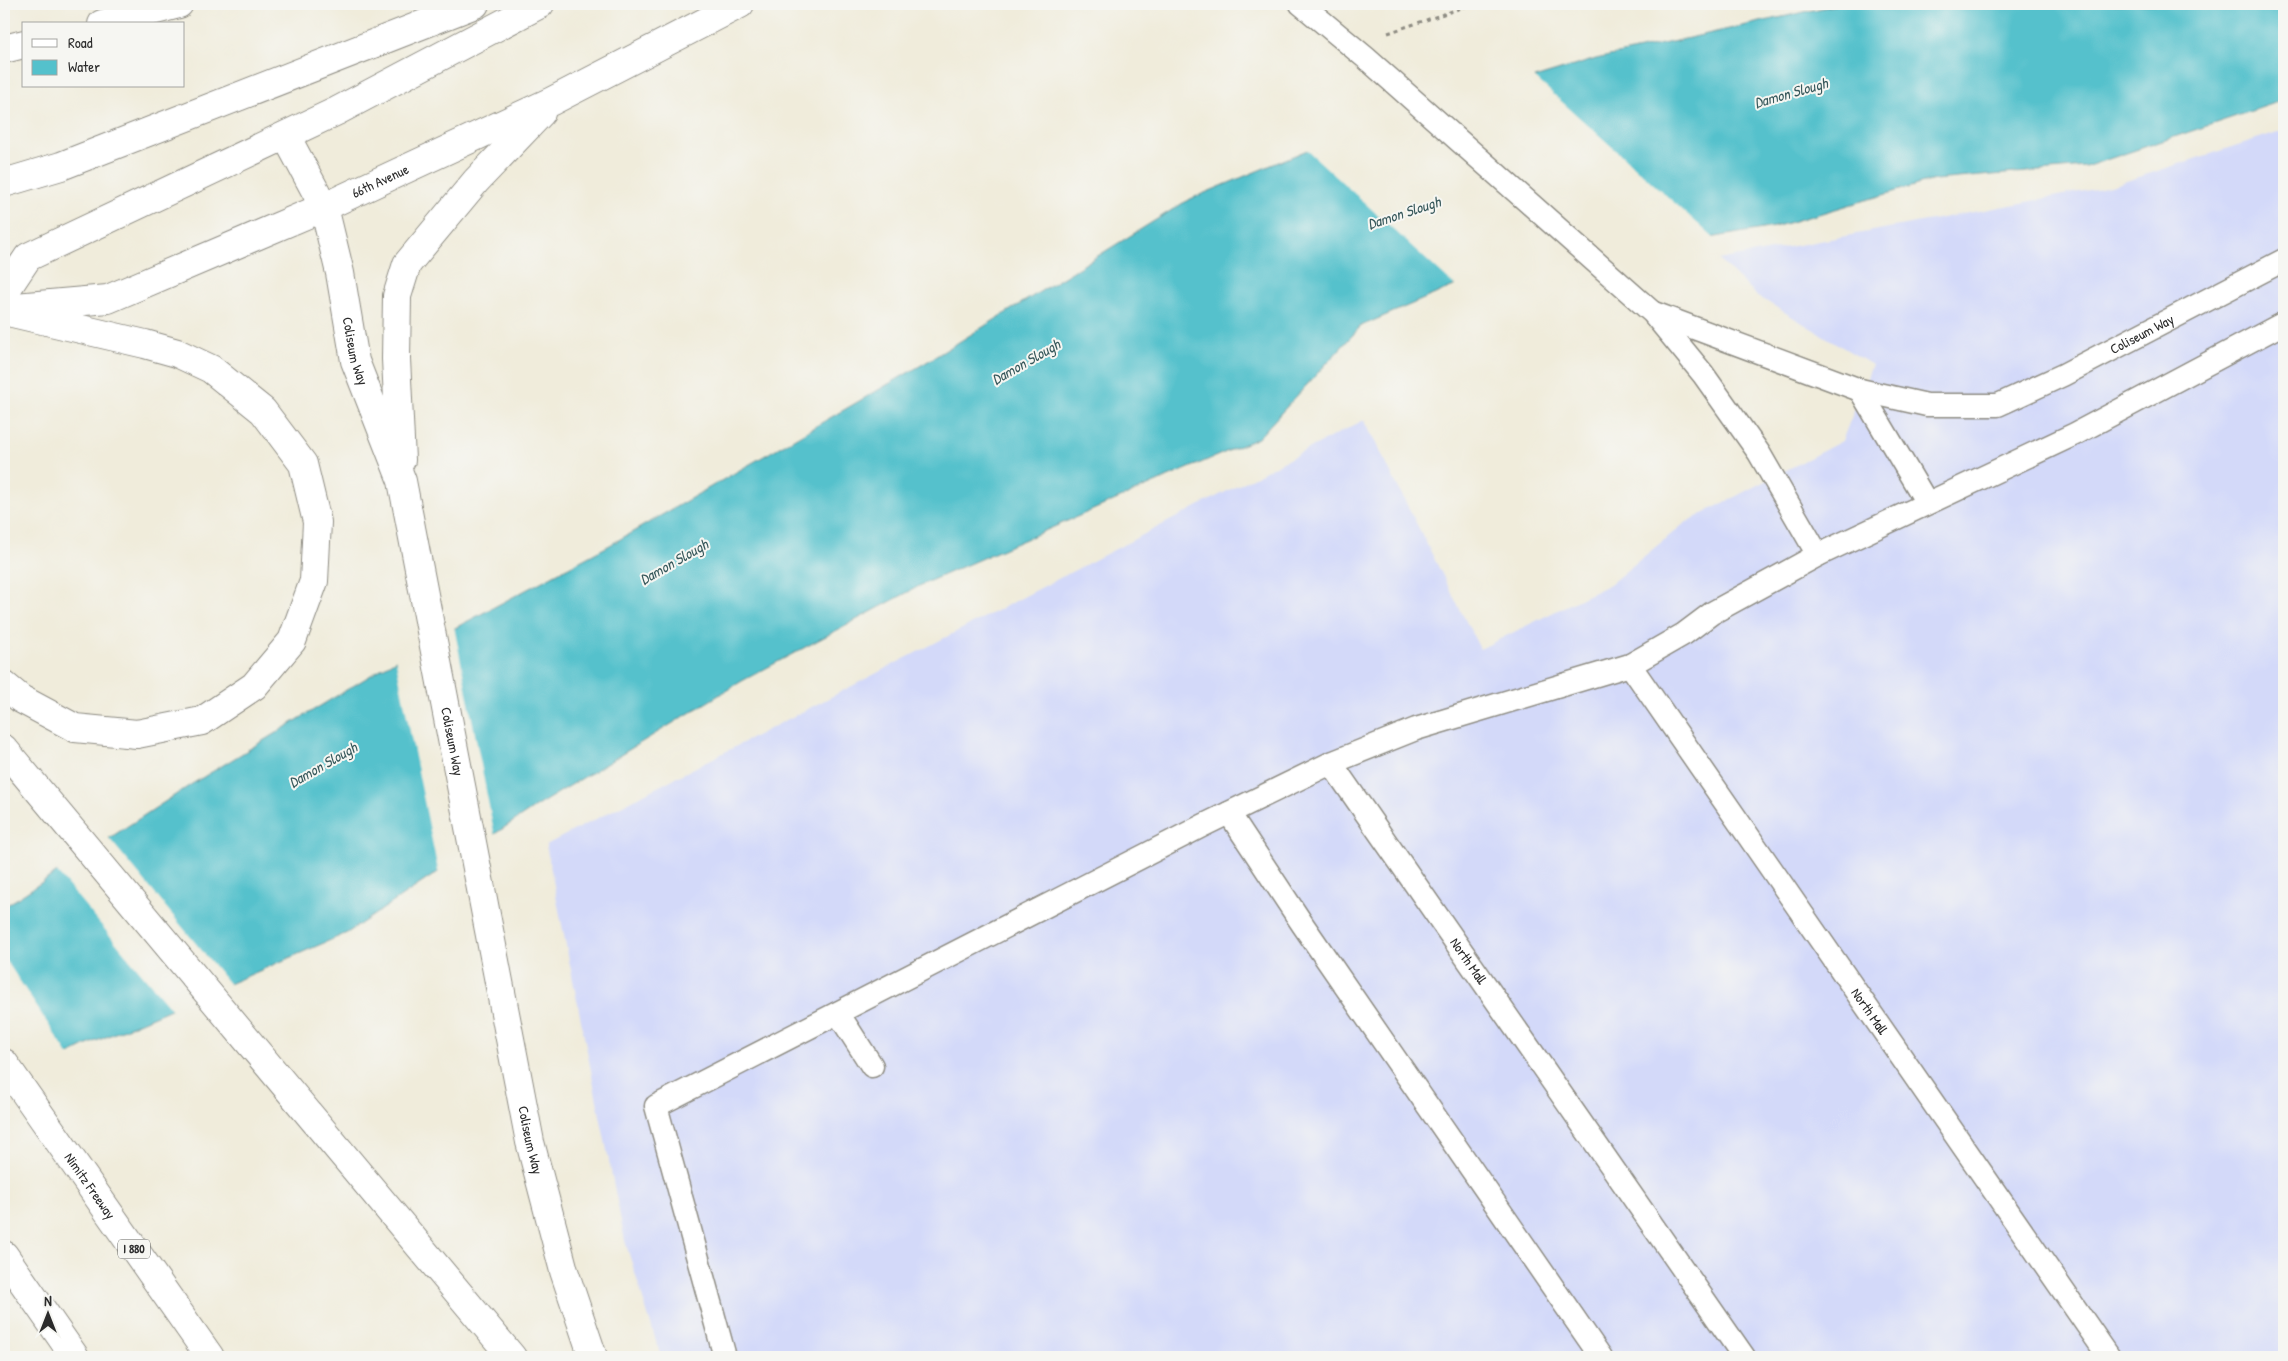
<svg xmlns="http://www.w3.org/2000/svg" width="2288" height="1361" font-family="'Patrick Hand',sans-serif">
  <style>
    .built { fill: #d3d9f9 }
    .water { fill: #54c1cc; stroke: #40767c }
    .pier { fill: #f0ecdb }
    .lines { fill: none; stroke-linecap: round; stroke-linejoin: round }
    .lane-casing { stroke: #8e8c83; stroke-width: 25 }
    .street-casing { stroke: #8e8c83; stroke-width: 30 }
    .secondary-casing { stroke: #8e8c83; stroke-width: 30 }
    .highway-casing { stroke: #8e8c83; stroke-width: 30 }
    .path { stroke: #8e8c83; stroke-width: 3; stroke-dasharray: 4 4; stroke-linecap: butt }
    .lane { stroke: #fff; stroke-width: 22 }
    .street { stroke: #fff; stroke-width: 28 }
    .secondary { stroke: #fff; stroke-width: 28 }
    .highway { stroke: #fff; stroke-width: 28 }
    .labels { text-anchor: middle; stroke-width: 4; stroke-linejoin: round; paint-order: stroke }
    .shield { fill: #f6f6f2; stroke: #686867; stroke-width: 1 }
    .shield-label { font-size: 12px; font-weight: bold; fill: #2b2b2b }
    .street-label { font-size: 14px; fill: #2b2b2b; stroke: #f6f6f2 }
    .water-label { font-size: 15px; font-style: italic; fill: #37585b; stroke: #f6f6f2 }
  </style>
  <rect width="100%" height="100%" fill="#f6f6f2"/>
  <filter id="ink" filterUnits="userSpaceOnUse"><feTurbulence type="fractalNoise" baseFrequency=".02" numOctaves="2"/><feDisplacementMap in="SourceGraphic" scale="10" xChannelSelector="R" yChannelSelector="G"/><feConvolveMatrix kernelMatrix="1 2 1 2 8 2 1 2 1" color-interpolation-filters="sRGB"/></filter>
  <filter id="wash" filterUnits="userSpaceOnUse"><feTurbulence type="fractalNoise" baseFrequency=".0096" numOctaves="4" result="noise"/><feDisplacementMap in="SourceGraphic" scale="20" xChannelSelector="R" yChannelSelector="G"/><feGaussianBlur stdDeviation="1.12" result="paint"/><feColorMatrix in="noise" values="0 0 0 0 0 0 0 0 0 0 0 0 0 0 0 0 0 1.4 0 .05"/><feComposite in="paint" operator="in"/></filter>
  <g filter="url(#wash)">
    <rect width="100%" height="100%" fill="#f0ecdb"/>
    <path class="built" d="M2284,130V1357H661L625,1241L546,845L1364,420L1480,649L1610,584L1685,523L1842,441L1872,365L1756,295L1719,260L2111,186Z"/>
    <path class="water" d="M1840,4H2284V100L2085,167L1934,180L1774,227L1470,279L1361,326L1258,438L925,583L742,681L535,807L347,933L85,1046L4,1087V907L192,784L399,658L610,545L925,363L1188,200L1324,143L1596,59Z"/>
    <path class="pier" d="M1533,76L1716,240L1470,281L1456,287L1305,148L1323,141Z
      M454,626L495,837L439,875L395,657Z
      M108,837L231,986L173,1011L56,871Z
      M4,957L69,1056L4,1090Z"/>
  </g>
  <g filter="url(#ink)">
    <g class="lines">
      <g class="lane-casing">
        <g id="lane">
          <path d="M1301,4L1366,58L1653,313L1703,374L1759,453L1818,555"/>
          <path id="s1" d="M1654,313L1860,390L1927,405H1998L2063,375L2284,260"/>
          <path d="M1860,390L1927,503"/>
          <path id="s2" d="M1630,665L2109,1357"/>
          <path id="s3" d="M1331,763L1744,1357"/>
          <path d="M1229,813L1303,925L1601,1357"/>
          <path d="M838,1013L872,1066"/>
          <path d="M725,1357L656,1106L1204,825L1331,763L1416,729L1630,665L1684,634L1712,613L1818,555L2075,434L2284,323"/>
        </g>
      </g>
      <g class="street-casing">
        <path id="street" d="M102,24L179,4
          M4,49L24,44"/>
      </g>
      <g class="secondary-casing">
        <g id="secondary">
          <path id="s4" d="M286,136L324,207L340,273L355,361L402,481L530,1142L564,1271L593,1357"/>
          <path d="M4,293L28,257L337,111L540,4"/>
          <path id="s5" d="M4,308L108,299L324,207L552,101L740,4"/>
          <path d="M401,460L396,359L397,296L407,264L476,181L541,113"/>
        </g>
      </g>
      <g class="highway-casing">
        <g id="highway">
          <path d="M4,183L61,166L475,4"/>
          <path d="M4,311L145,344L177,353L211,369L263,411L303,464L317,522L314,581L292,641L254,686L202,721L137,734L75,728L21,699L4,685"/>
          <path d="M4,749L512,1357"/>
          <path id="s6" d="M4,1063L210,1357"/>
          <path d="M4,1255L75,1357"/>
        </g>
      </g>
      <path class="path" d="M1388,33L1473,4"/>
      <use href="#lane" class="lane"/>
      <use href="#street" class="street"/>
      <use href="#secondary" class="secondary"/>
      <use href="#highway" class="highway"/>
    </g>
  </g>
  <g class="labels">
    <rect class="shield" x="118" y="1239.5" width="32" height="19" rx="4"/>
    <g class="shield-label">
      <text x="134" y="1253">I 880</text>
    </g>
    <g class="street-label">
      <text dy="5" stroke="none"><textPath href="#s5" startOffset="401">66th Avenue</textPath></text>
      <text dy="5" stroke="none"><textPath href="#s1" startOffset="520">Coliseum Way</textPath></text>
      <text dy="5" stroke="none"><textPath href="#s4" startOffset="228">Coliseum Way</textPath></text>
      <text dy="5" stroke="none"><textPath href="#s4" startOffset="632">Coliseum Way</textPath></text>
      <text dy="5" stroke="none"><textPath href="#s3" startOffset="241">North Mall</textPath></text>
      <text dy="5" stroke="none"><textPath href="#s2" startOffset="421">North Mall</textPath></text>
      <text dy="5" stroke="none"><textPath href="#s4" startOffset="1038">Coliseum Way</textPath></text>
      <text dy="5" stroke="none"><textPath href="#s6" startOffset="150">Nimitz Freeway</textPath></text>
    </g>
    <g class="water-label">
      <text transform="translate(1791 93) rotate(-16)" y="5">Damon Slough</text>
      <text transform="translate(1404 213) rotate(-18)" y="5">Damon Slough</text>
      <text transform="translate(1026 362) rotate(-30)" y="5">Damon Slough</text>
      <text transform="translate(674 562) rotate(-30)" y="5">Damon Slough</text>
      <text transform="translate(323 765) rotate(-30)" y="5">Damon Slough</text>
    </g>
  </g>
  <rect width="2288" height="1361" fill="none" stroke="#f6f6f2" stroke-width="20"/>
  <rect x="22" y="22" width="162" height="65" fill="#f6f6f2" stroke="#a5a5a2"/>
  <rect x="32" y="39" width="25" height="8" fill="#ffffff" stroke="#a5a5a2"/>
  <text x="68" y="48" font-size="15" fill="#2b2b2b">Road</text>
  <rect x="32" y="60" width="25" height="15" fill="#54c1cc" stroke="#a5a5a2"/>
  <text x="68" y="72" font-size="15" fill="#2b2b2b">Water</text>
  <g transform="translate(48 1314)" stroke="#f6f6f2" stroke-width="4" paint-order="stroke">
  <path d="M0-4L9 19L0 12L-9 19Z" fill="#2b2b2b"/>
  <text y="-8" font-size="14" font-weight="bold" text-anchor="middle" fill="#2b2b2b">N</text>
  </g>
</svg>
